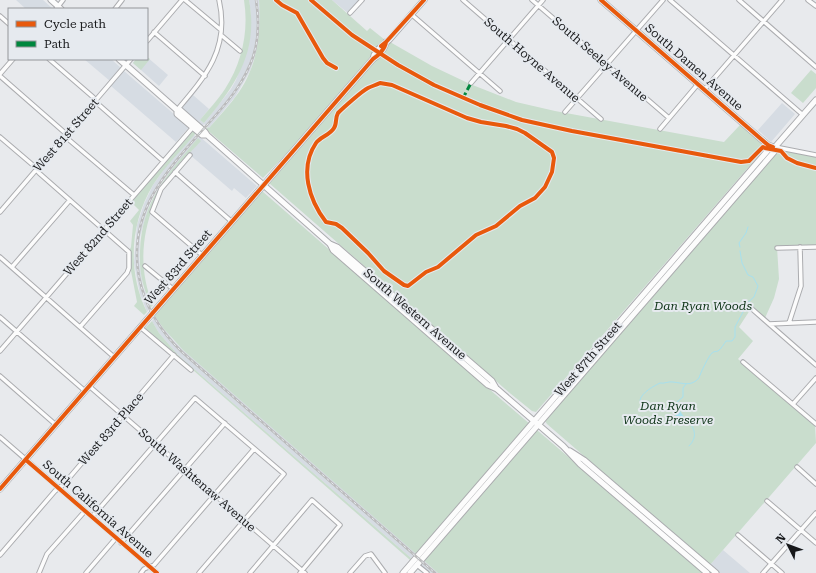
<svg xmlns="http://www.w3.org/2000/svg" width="816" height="573" font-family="'Roboto Serif',serif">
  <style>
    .built { fill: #d6dce3 }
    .green { fill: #c9ddcd }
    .water { fill: #a7e0ee }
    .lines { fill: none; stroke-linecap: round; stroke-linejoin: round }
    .stream { stroke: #a7e0ee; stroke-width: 1 }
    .street-casing { stroke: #abacaf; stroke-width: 5.5 }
    .secondary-casing { stroke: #abacaf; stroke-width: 7 }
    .street { stroke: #fcfcfc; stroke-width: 3.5 }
    .secondary { stroke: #fcfcfc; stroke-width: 5 }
    .rail-casing { stroke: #bbbbbc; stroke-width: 2.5 }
    .rail { stroke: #e6eaef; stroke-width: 1; stroke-dasharray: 3; stroke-linecap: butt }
    .quiet { stroke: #00873e; stroke-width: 3; stroke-dasharray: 6 3; stroke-linecap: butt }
    .cycleway-casing { stroke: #e6eaef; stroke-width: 6 }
    .cycleway { stroke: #e8590c; stroke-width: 4 }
    .labels { text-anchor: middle; stroke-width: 4; stroke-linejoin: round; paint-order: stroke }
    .street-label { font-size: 12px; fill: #17181a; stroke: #e6eaef }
    .park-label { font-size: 12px; font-style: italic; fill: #0c3215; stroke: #e6eaef }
  </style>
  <rect width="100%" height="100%" fill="#e8eaed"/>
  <path class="built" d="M16,0H43L53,9H26Z
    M249,0H259L260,19L257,50L250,71L235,97L209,128L204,124L202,126L182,108L193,95L209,109L200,120L204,123L231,89L236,80L248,48L250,34L251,15Z
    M332,0H361L349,14Z
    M147,57L168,75L159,86L133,63L136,59H147Z
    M84,59H111L121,68L110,81Z
    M124,71L189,127L176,142L111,86Z
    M782,103L795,114L771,142L758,130Z
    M194,135L198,138L199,136L257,186L246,198L234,188L232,191L189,154L200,141L198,139L160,184L151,200L146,215L140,237L139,260L143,287L151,304L149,306L150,308L147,312L140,294L134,263L137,225L144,204L153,185L165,168Z
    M155,317L173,340L183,350L416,553L411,558L178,355L159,333L152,321Z
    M723,550L750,573H719L710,565Z
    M424,561L438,573H430L420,565Z"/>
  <path class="green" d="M244,0H249C259,52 235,86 204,123L200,120C208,110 218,100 225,89C242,63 249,31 244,0Z
    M259,0H332L367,31L370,28L385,40L292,148L263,178L206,129L208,127L209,128C219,116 230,105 239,92C258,64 261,33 259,0Z
    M390,42L432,66L470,84L516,102L555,111L724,142L740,125L766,147L536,412L532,411L511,394L269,183Z
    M147,57L150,59L141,70L133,63L136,59H147Z
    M811,70L816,74V88L803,103L791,93Z
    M193,130L196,133C182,150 165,166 153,185C130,223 127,272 147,312L144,315L134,306L137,302L131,271L130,249L131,247L133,225L130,221L139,210L131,202Z
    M198,138L201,141C187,156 172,171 161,187C157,192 156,198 154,204C141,237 139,272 153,305L150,308L149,306L151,304C142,288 139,269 140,251C142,200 167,175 198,138Z
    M779,150L816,156V245L777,247L779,279L774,298L765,318L752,307L739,327L753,341L738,359L815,425L816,443L710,565L547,424L545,421Z
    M262,191L503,401L704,573H438L183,350L164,329L154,315Z
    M674,262L669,270L590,360H589Z
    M152,321L159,333L178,355L411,558L410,560L145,328Z"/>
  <path class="water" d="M677,409L680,411L684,417L683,420L678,419L674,413Z"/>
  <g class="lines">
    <path class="stream" d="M740,247L739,243L746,233L748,227
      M640,400C642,392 654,386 660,383C665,384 668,381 673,382C683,383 691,387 699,378C700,374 709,355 712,353C714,351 716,352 718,351C721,349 724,344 726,341H732L735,337V327L743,312L744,306L754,297L758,286L753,277L748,275L742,263L740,251
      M678,407L677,402L683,397V388L686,384
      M687,420C695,428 698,437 689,446"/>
    <g class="street-casing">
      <path id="street" d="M185,0L221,30
        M463,0L601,119
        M532,0L669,118
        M670,0L803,115
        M739,0L816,67
        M808,0L816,6
        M56,9L63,0
        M115,9L122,0
        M350,13L362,0
        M411,14L500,91
        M0,16L9,24
        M154,32L205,76
        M221,35L240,51
        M147,41L182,0
        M49,59L93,97L98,104L163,161
        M0,74L13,59
        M0,76L64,132L68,139L134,195
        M471,83L543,0
        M704,90L782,0
        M177,110C206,76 230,48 219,0
        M565,112L663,0
        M660,129L698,84
        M0,137L34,166L39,173L129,252V268L127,273L80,327
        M775,147L816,155
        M190,155L161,189L152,212L202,255
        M175,172L231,221
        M0,212L131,59
        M777,248L816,247
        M0,257L114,357
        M145,266L173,289
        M12,267L70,200
        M752,309L816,365
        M0,317L85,391
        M789,323L801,286L800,247
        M769,324L816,322
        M140,327L191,370
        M0,351L194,126
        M743,362L816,424
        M0,376L56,425
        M89,386L305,573
        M793,404L816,378
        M0,437L157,573
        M797,467L816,484
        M767,501L816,543
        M92,517L195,398L284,474L199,573
        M738,535L782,573
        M121,543L225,423
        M0,555L55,491L63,485L174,355
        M417,565L427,573
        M39,573L47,554L85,511
        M86,573L116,538
        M141,573L144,569L154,565L254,449
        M250,573L312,500L340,525L300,573
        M350,573L365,556L371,554L385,573
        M763,573L816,513"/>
    </g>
    <g class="secondary-casing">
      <path id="secondary" d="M51,0L61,9
        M601,0L768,145L774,147
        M119,59L177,110H180L205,132L207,135L330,244L333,250L488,385L497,389L563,446L580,464L707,573
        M373,59C374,50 383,46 389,40L424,0
        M177,110V114L202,135H207
        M330,244L337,247L492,381L496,388
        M570,451L584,460L716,573
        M0,489L373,59C378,56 385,49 386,42
        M403,573L769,149L775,147
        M410,573L774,152L775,147L816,100"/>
    </g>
    <use href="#street" class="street"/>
    <use href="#secondary" class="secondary"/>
    <g class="rail-casing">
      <path id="rail" d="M256,0C259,19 259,39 253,57C245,80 231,98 215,116C174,163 126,207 139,277C145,307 160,331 182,352L435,573"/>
    </g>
    <use href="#rail" class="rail"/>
    <path class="quiet" d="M463,98L471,83"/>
    <g class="cycleway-casing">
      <path id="cycleway" d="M276,0L282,5L297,13L323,58L327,63L336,68
        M311,0L352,35L398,65L434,85L480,105L522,120L572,131L741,162L749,161L763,147L765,148L781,151L787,158L797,163L816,168
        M601,0L768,145L773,147
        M381,46L386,42L424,0
        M380,83L392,85L467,118L481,122L506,126L517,129L525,133L552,152L554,158L552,172L545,187L535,198L520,206L496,226L476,235L438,267L426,272L408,286L404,285L384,271L368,253L342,228L336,224L326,222C309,200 299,168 316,143C320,137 330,135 334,128C337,124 335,118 338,113C343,108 362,91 368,88C372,86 376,85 380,83Z
        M26,460L157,573
        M0,489L373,59C378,56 385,49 386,42"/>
    </g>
    <use href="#cycleway" class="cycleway"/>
  </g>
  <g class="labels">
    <g class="street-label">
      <text transform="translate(600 59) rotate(41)" y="4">South Seeley Avenue</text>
      <text transform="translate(532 60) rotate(41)" y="4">South Hoyne Avenue</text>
      <text transform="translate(694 67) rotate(41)" y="4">South Damen Avenue</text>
      <text transform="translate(66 135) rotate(-49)" y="4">West 81st Street</text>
      <text transform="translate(98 237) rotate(-49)" y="4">West 82nd Street</text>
      <text transform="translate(178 267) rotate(-49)" y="4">West 83rd Street</text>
      <text transform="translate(415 314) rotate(41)" y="4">South Western Avenue</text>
      <text transform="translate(588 359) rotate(-49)" y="4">West 87th Street</text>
      <text transform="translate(111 429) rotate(-49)" y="4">West 83rd Place</text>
      <text transform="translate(197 480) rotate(41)" y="4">South Washtenaw Avenue</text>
      <text transform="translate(98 509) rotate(41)" y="4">South California Avenue</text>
    </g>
    <g class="park-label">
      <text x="703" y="310">Dan Ryan Woods</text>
      <text x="668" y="410">Dan Ryan<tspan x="668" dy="14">Woods Preserve</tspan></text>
    </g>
  </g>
  <rect x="8" y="8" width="140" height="52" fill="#e6eaef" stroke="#93969a"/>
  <rect x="16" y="21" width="20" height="6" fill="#e8590c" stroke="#93969a"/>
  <text x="44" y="28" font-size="12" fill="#17181a">Cycle path</text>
  <rect x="16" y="41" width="20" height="6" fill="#00873e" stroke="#93969a"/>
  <text x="44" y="48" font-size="12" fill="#17181a">Path</text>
  <g transform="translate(788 545) rotate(312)" stroke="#e6eaef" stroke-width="3" paint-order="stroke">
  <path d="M0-3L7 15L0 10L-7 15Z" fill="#17181a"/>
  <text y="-6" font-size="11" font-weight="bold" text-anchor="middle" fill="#17181a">N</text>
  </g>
</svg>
